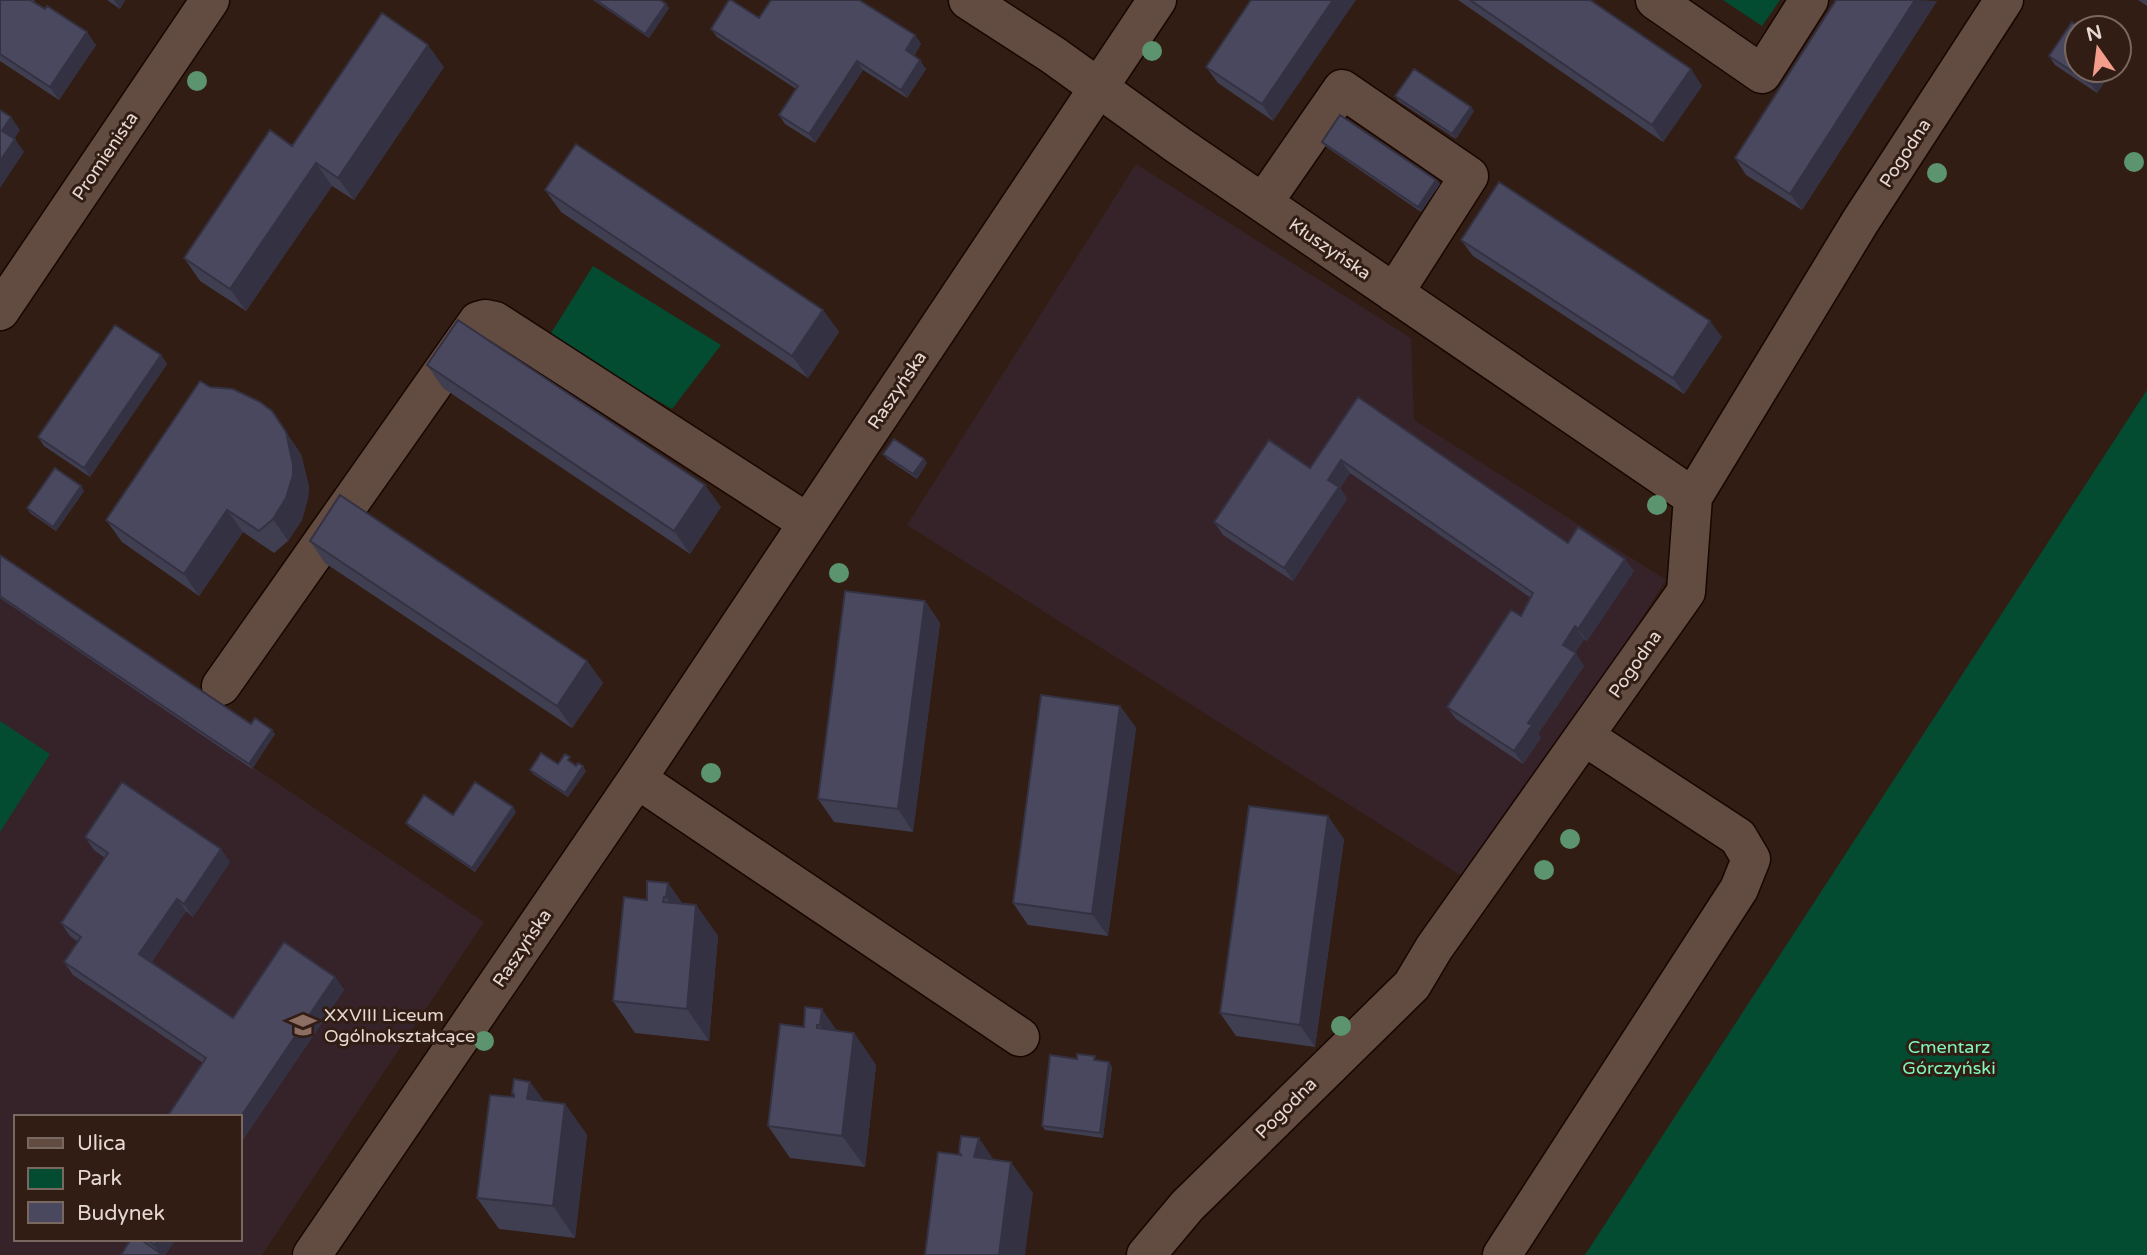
<svg xmlns="http://www.w3.org/2000/svg" width="2147" height="1255" font-family="'Varela Round',sans-serif">
  <style>
    .education { fill: #362329; fill-rule: evenodd }
    .green { fill: #044c31 }
    .lines { fill: none; stroke-linecap: round; stroke-linejoin: round }
    .minor-casing { stroke: #180601; stroke-width: 41 }
    .minor { stroke: #624b40; stroke-width: 38 }
    .tree { fill: #5c9470 }
    .wall { fill: #403e51 }
    .shaded-wall { fill: #343242 }
    .building { fill: #4a485e; stroke: #343242; stroke-width: 2 }
    .labels { text-anchor: middle; stroke-width: 6; stroke-linejoin: round; paint-order: stroke }
    .street-label { font-size: 18px; fill: #e6d8d2; stroke: #311d13 }
    .poi-label { font-size: 18px; fill: #e6d8d2; stroke: #311d13; text-anchor: start }
    .park-label { font-size: 18px; fill: #80f6bc; stroke: #311d13 }
  </style>
  <rect width="100%" height="100%" fill="#311d13"/>
  <path class="education" d="M1136,164L1411,338L1414,420L1666,580L1473,883L907,525Z
    M0,597L484,922L262,1255H0ZM16,1117H240V1239H16Z"/>
  <path class="green" d="M1723,0H1780L1762,26Z
    M593,266L721,345L672,409L548,338Z
    M2147,390V1255H1585Z
    M0,721L50,754L0,832Z"/>
  <g class="lines">
    <g class="minor-casing">
      <path id="minor" d="M968,0L1053,55L1178,145L1693,497
        M1655,0L1762,74L1809,0
        M1263,203L1342,89L1469,176L1394,293
        M0,311L210,0
        M221,686L478,321L485,319L495,321L808,523
        M637,779L1020,1037
        M312,1255L637,779L1157,0
        M1146,1255L1187,1206L1412,985L1434,948L1686,592L1693,497L1860,222L2004,0
        M1502,1255L1739,889L1751,859L1738,837L1584,736"/>
    </g>
    <use href="#minor" class="minor"/>
  </g>
  <g class="tree">
    <circle cx="1152" cy="51" r="10"/>
    <circle cx="197" cy="81" r="10"/>
    <circle cx="2134" cy="162" r="10"/>
    <circle cx="1937" cy="173" r="10"/>
    <circle cx="1657" cy="505" r="10"/>
    <circle cx="839" cy="573" r="10"/>
    <circle cx="711" cy="773" r="10"/>
    <circle cx="1570" cy="839" r="10"/>
    <circle cx="1544" cy="870" r="10"/>
    <circle cx="1341" cy="1026" r="10"/>
    <circle cx="484" cy="1041" r="10"/>
  </g>
  <path class="wall" d="M0,0H34L36,4L96,45L59,100L0,61Z
    M107,0H125L120,9Z
    M593,0H660L669,8L649,38Z
    M1251,0L1273,121L1218,83L1206,67Z
    M1458,0H1590L1702,86L1663,142Z
    M1836,0L1937,1L1802,210L1746,175L1735,158Z
    M2138,0H2147V6Z
    M759,18L915,35L921,44L914,56L926,69L907,98L863,70L815,143L785,124L779,115L796,89L717,37L711,29Z
    M2049,56L2113,70L2097,93L2055,65Z
    M444,67L354,200L332,186L246,311L200,281L184,258L292,146Z
    M1395,96L1474,111L1456,139L1398,101Z
    M1322,142L1436,180L1440,184L1421,212L1325,146Z
    M545,190L823,310L839,332L808,378L561,212Z
    M1461,240L1722,337L1684,394L1473,256Z
    M161,355L167,364L90,477L44,446L38,437Z
    M427,365L721,507L690,554L443,388Z
    M1358,397L1568,543L1634,571L1587,641L1584,639L1575,653L1584,666L1538,734L1541,738L1523,764L1456,719L1447,707L1521,616L1531,598L1350,473L1340,488L1347,499L1293,581L1223,535L1214,522L1310,468Z
    M301,454L309,487L308,498L302,520L288,541L274,553L243,532L199,596L122,542L106,520Z
    M883,454L924,459L927,463L917,479L887,459Z
    M84,491L56,531L30,513L27,508Z
    M310,541L587,661L603,683L572,728L325,563Z
    M0,555L251,724L275,734L252,769L0,598Z
    M925,601L940,623L913,832L834,822L818,799Z
    M1120,706L1136,728L1108,936L1028,925L1013,903Z
    M573,762L572,763L586,771L568,797L533,774L530,770Z
    M516,812L475,872L409,827L406,823L453,815Z
    M85,837L230,862L193,917L186,911L151,963L233,1018L335,977L344,990L240,1144V1117L203,1063L73,975L64,962L78,942L70,936L61,923L105,858L94,850Z
    M1344,839L1315,1047L1236,1036L1220,1013Z
    M668,883L682,903L696,905L718,936L709,1041L635,1033L613,1001L647,900Z
    M805,1007L837,1031L854,1033L876,1065L865,1167L790,1158L768,1126L804,1027Z
    M1098,1061L1112,1067L1103,1138L1045,1130L1042,1126Z
    M530,1082L544,1101L565,1104L587,1135L575,1238L499,1229L477,1198L514,1097L512,1094Z
    M131,1239H176L165,1255H121Z"/>
  <path class="shaded-wall" d="M114,0H125L120,9Z
    M1333,0H1356L1273,121L1262,104Z
    M1915,0L1937,1L1802,210L1790,194Z
    M666,4L669,8L649,38L645,34Z
    M87,32L96,45L59,100L50,87Z
    M915,35L921,44L912,59L906,50Z
    M428,45L444,67L354,200L338,178Z
    M920,60L926,69L907,98L901,90Z
    M857,61L863,70L815,143L809,134Z
    M1691,69L1702,86L1663,142L1652,125Z
    M2101,70H2113L2097,93L2091,84Z
    M1471,107L1474,111L1456,139L1452,134Z
    M11,117L20,130L11,144L2,131Z
    M15,139L24,152L0,188V161Z
    M316,163L332,186L246,311L230,289Z
    M1436,180L1440,184L1421,212L1418,207Z
    M823,310L839,332L808,378L792,356Z
    M1710,321L1722,337L1684,394L1673,378Z
    M161,355L167,364L90,477L84,468Z
    M272,411L301,454L309,487L308,498L302,520L288,541L273,519Z
    M924,459L927,463L917,479L913,474Z
    M1341,460L1350,473L1340,488L1347,499L1293,581L1284,568L1328,480Z
    M705,485L721,507L690,554L674,531Z
    M81,486L84,491L56,531L53,527Z
    M227,510L243,532L199,596L184,574Z
    M1625,559L1634,571L1587,641L1578,629Z
    M925,601L940,623L913,832L898,809Z
    M1575,626L1584,639L1572,657L1563,645Z
    M1576,653L1584,666L1538,734L1541,738L1523,764L1514,751L1528,723Z
    M587,661L603,683L572,728L557,706Z
    M1120,706L1136,728L1108,936L1092,914Z
    M272,730L275,734L252,769L249,764Z
    M583,766L586,771L568,797L565,793Z
    M513,807L516,812L475,872L472,868Z
    M1328,816L1344,839L1315,1047L1300,1025Z
    M221,849L230,862L193,917L184,904Z
    M668,883L690,915L688,929L666,897Z
    M177,899L186,911L148,967L139,954Z
    M696,905L718,936L709,1041L687,1009Z
    M335,977L344,990L240,1144V1118Z
    M822,1009L844,1041L842,1057L820,1025Z
    M854,1033L876,1065L865,1167L842,1136Z
    M1109,1062L1112,1067L1103,1138L1100,1133Z
    M530,1082L552,1113L527,1099Z
    M565,1104L587,1135L575,1238L553,1206Z
    M979,1138L1001,1170L974,1157Z
    M1011,1162L1033,1193L1025,1255H999Z
    M158,1239H176L165,1255H159L160,1253L154,1245Z"/>
  <path class="building" d="M0,0H30L45,9L47,6L87,32L50,87L0,54Z
    M596,0H660L666,4L645,34Z
    M729,0H731L759,18L771,0H859L915,35L906,50L920,60L901,90L857,61L809,134L779,115L798,86L711,29Z
    M1251,0H1333L1262,104L1206,67Z
    M1470,0H1590L1691,69L1652,125Z
    M1836,0H1915L1790,194L1735,158Z
    M382,13L428,45L338,178L316,163L230,289L184,258L270,130L292,146Z
    M2072,22L2082,28H2077V70H2101L2091,84L2049,56Z
    M1414,69L1471,107L1452,134L1395,96Z
    M0,110L11,117L2,131L15,139L0,161Z
    M1340,115L1436,180L1418,207L1322,142Z
    M576,144L823,310L792,356L545,190Z
    M1499,182L1710,321L1673,378L1461,240Z
    M458,320L705,485L674,531L427,365Z
    M115,325L161,355L84,468L38,437Z
    M200,381L210,387L233,389L260,402L272,411L286,432L293,465V475L286,498L273,519L259,531L227,510L184,574L106,520Z
    M1358,397L1568,543L1578,527L1625,559L1578,629L1575,626L1563,645L1576,653L1528,723L1532,725L1514,751L1447,707L1511,610L1521,616L1533,593L1341,460L1328,480L1339,487L1284,568L1214,522L1269,440L1310,468Z
    M894,439L924,459L913,474L883,454Z
    M55,468L81,486L53,527L27,508Z
    M340,495L587,661L557,706L310,541Z
    M0,555L251,724L255,718L272,730L249,764L0,596Z
    M845,591L925,601L898,809L818,799Z
    M1041,695L1120,706L1092,914L1013,903Z
    M541,753L558,764L565,754L570,757L568,760L576,766L578,763L583,766L565,793L530,770Z
    M122,782L221,849L184,904L177,899L139,954L233,1018L284,942L335,977L240,1118V1117H167L206,1058L64,962L81,937L61,923L108,853L85,837Z
    M475,782L513,807L472,868L406,823L424,795L453,815Z
    M1249,806L1328,816L1300,1025L1220,1013Z
    M647,881L668,883L666,897H664L663,902L696,905L687,1009L613,1001L624,897L647,900Z
    M805,1007L822,1009L820,1025H817V1028L854,1033L842,1136L768,1126L780,1024L804,1027Z
    M1077,1054L1095,1056L1094,1060L1109,1062L1100,1133L1042,1126L1050,1055L1077,1059Z
    M514,1079L530,1082L527,1099L565,1104L553,1206L477,1198L490,1095L514,1097V1094H512Z
    M961,1136L979,1138L974,1157L1011,1162L999,1255H925L938,1152L961,1155L959,1152Z
    M131,1239H140L160,1253L159,1255H121Z
    M147,1239H158L154,1245Z"/>
  <defs>
    <g id="school-bare" transform="scale(2.1)"><path d="M0-5L7-2L0 1L-7-2ZM-4 1L0 2.5L4 1V4Q0 6-4 4Z" fill="#8d6e63" stroke="#311d13" stroke-width="2.5" paint-order="stroke"/></g>
  </defs>
  <g fill-rule="evenodd">
    <use href="#school-bare" x="303" y="1025"/>
  </g>
  <g class="labels">
    <g class="street-label">
      <text transform="translate(1905 153) rotate(-57)" y="6">Pogodna</text>
      <text transform="translate(105 156) rotate(-56)" y="6">Promienista</text>
      <text transform="translate(1330 249) rotate(34)" y="6">Kłuszyńska</text>
      <text transform="translate(897 390) rotate(-56)" y="6">Raszyńska</text>
      <text transform="translate(1635 664) rotate(-55)" y="6">Pogodna</text>
      <text transform="translate(522 948) rotate(-56)" y="6">Raszyńska</text>
      <text transform="translate(1286 1108) rotate(-45)" y="6">Pogodna</text>
    </g>
    <g class="poi-label">
      <text x="324" y="1021">XXVIII Liceum<tspan x="324" dy="21">Ogólnokształcące</tspan></text>
    </g>
    <g class="park-label">
      <text x="1949" y="1053">Cmentarz<tspan x="1949" dy="21">Górczyński</tspan></text>
    </g>
  </g>
  <rect x="14" y="1115" width="228" height="126" fill="#311d13" stroke="#79685f" stroke-width="2"/>
  <rect x="28" y="1138" width="35" height="10" fill="#624b40" stroke="#79685f" stroke-width="2"/>
  <text x="77" y="1150" font-size="21" fill="#e6d8d2">Ulica</text>
  <rect x="28" y="1168" width="35" height="21" fill="#044c31" stroke="#79685f" stroke-width="2"/>
  <text x="77" y="1185" font-size="21" fill="#e6d8d2">Park</text>
  <rect x="28" y="1202" width="35" height="21" fill="#4a485e" stroke="#79685f" stroke-width="2"/>
  <text x="77" y="1220" font-size="21" fill="#e6d8d2">Budynek</text>
  <g transform="translate(2098 49) rotate(346)"><circle r="33" fill="#311d13" stroke="#79685f" stroke-width="2"/>
  <path d="M0-5L12 26L0 18L-12 26Z" fill="#f49d8d"/>
  <text y="-10" font-size="19" font-weight="bold" text-anchor="middle" fill="#e6d8d2">N</text>
  </g>
</svg>
